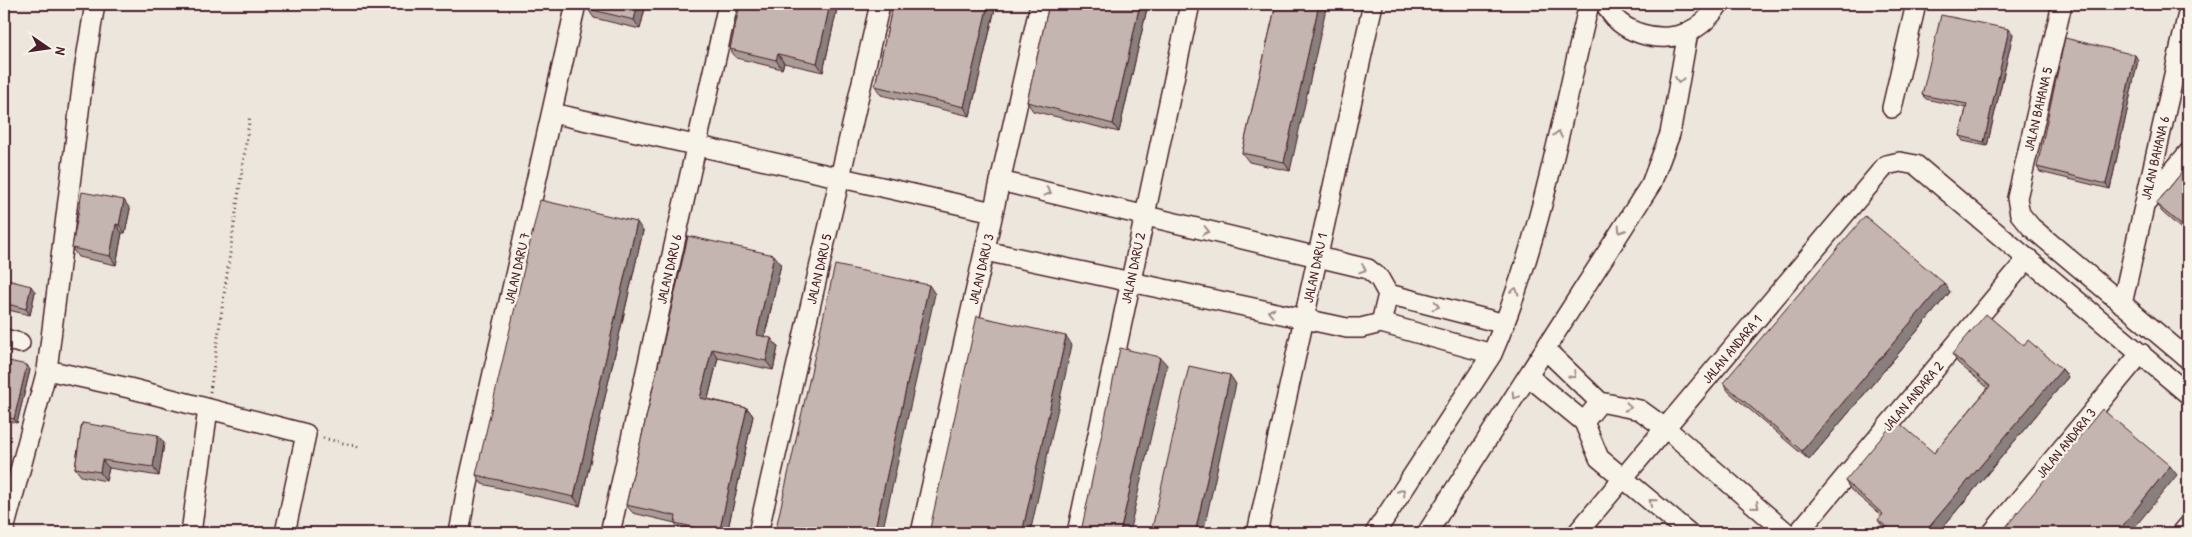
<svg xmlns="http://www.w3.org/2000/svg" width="2192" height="537" font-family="'Patrick Hand',sans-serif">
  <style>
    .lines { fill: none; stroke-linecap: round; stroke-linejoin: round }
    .street-casing { stroke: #4a1f2b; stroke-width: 22 }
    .path { stroke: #4a1f2b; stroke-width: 3; stroke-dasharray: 1 4; stroke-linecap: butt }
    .street { stroke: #f7f3e8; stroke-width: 19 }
    .wall { fill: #a99c97; stroke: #4a1f2b }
    .shaded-wall { fill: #897f7b; stroke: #4a1f2b }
    .building { fill: #c4b5b0; stroke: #4a1f2b }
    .oneway { stroke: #a0898a }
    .labels { text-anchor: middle; stroke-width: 4.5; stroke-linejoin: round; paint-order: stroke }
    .street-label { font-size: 14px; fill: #4a1f2b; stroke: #f7f3e8 }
  </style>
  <rect width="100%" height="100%" fill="#ece6dd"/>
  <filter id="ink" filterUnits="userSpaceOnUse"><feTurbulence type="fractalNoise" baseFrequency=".02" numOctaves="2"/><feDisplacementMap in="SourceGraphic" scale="10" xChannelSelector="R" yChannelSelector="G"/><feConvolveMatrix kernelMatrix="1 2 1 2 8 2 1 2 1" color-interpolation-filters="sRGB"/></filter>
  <g filter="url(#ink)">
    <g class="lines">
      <g class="street-casing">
        <path id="street" d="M1606,4C1617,33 1661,45 1688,32C1702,26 1711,16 1719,4
          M2062,4L2017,198L2020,214L2031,227L2188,359
          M1892,108L1916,4
          M552,113L993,212
          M2147,202L2188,153
          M985,251L1347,328H1361L1381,323L1388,294L1379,278L1368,269L1000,181
          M1388,294L1505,324
          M2122,304L2188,13
          M1381,323L1492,354
          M4,339L20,343
          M1545,349L1600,402
          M47,370L129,388L306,434L285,533
          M1528,376L1584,422
          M4,530L47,370L84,71L95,4
          M191,533L208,409
          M460,533V528L466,493L576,4
          M610,533L728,4
          M758,533L880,4
          M921,533L1040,4
          M1077,533L1190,4
          M1257,533L1373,4
          M1375,533L1492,354C1540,243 1561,121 1589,4
          M1427,533L1651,184L1670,134L1688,32
          M1577,533L1886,165L1900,162L1916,165L2188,394
          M1689,533L1599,458L1584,422L1600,402L1640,410L1669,431L1787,533
          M1798,533L2028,258
          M1992,533L2141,353
          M2182,533L2188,526"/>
      </g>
      <path class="path" d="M210,392L250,115
        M323,438L359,447"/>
      <use href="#street" class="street"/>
    </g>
    <path class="wall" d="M646,4L640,29L594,18L588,9Z
      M740,4H838L823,72L784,63L782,69L736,58L730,49Z
      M893,4H996L970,116L881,95L875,86Z
      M1049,4H1148L1119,132L1033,111L1027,102Z
      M1276,4L1290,171L1249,162L1242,153Z
      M2013,34L1987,146L1963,141L1960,136L1966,108L1926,99L1922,95Z
      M2138,60L2110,189L2040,172L2037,167Z
      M2188,165V235L2162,212L2156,204Z
      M130,209L125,233H122L116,265L78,257L72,248Z
      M643,231L580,506L482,484L476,475Z
      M688,236L781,264L765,336L778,347L773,370L718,358L708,399L747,408L753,416L727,533H687L681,532L675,523L633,513L626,505Z
      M4,279L35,292L30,315L4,309Z
      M1944,283L1950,292L1809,460L1729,392L1723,383Z
      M2024,346L2062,369L2068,377L1938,533H1889L1884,529L1878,520L1882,516L1851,490L1845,481L1934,453L1988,388L1958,363L1952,354Z
      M4,360L30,370L17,423L4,420Z
      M82,423L164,443L159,476L109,468L106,481L81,476L75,468Z"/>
    <path class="shaded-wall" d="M638,4H646L640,29L634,20Z
      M830,4H838L823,72L817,63Z
      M988,4H996L970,116L964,107Z
      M1140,4H1148L1119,132L1113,124Z
      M1319,4H1327L1290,171L1284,162Z
      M2009,29L2013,34L1987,146L1984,142Z
      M778,54L784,63L782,69L776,60Z
      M2135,55L2138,60L2110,189L2106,184Z
      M124,200L130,209L125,233L119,225Z
      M637,222L643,231L580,506L574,497Z
      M116,224L122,233L116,265L110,256Z
      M774,255L781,264L763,343L757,335Z
      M1944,283L1950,292L1809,460L1802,451Z
      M929,285L935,294L882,533H874Z
      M31,286L35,292L30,315L26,309Z
      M1066,336L1072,345L1030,533H1022Z
      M771,338L778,347L773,370L766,361Z
      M712,349L718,358L706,406L700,398Z
      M1160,357L1167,365L1129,533H1120Z
      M27,365L30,370L17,423L14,419Z
      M2062,369L2068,377L1938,533H1924Z
      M1230,375L1236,384L1203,533H1195Z
      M747,408L753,416L727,533H719Z
      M158,435L164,443L159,476L153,467Z
      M102,460L109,468L106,481L100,472Z
      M2170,466L2177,475L2130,533H2117Z"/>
    <path class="building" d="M589,4H638L634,20L588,9Z
      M740,4H830L817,63L778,54L776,60L730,49Z
      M893,4H988L964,107L875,86Z
      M1049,4H1140L1113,124L1027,102Z
      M1276,4H1319L1284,162L1242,153Z
      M1941,15L2009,29L1984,142L1960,136L1967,104L1922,95Z
      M2065,38L2135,55L2106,184L2037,167Z
      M2188,165V226L2186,229L2156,204Z
      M82,192L124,200L119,225L116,224L110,256L72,248Z
      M540,200L637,222L574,497L476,475Z
      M1865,216L1944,283L1802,451L1723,383Z
      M688,236L774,255L757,335L771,338L766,361L712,349L700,398L747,408L719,533L675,523L676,516L626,505Z
      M835,265L929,285L874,533H775Z
      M4,279L31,286L26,309L4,303Z
      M1986,314L2024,346L2028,340L2062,369L1924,533H1894L1878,520L1883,514L1845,481L1896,420L1934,453L1990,386L1952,354Z
      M977,316L1066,336L1022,533H929Z
      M1120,348L1160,357L1120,533H1077L1082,527Z
      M4,360L27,365L14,419L4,416Z
      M1189,366L1230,375L1195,533H1151Z
      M2102,409L2170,466L2117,533H2001Z
      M82,423L158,435L153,467L102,460L100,472L75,468Z"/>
    <defs><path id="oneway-chevron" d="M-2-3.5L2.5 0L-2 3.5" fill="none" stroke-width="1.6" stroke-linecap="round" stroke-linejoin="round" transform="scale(1.25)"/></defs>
    <g class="oneway">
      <use href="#oneway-chevron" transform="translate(1679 80) rotate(100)"/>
      <use href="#oneway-chevron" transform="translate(1558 134) rotate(-77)"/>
      <use href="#oneway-chevron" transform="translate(1048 192) rotate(14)"/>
      <use href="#oneway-chevron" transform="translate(1621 230) rotate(123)"/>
      <use href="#oneway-chevron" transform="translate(1206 231) rotate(13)"/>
      <use href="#oneway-chevron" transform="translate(1363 269) rotate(19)"/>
      <use href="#oneway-chevron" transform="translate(1515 291) rotate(-72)"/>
      <use href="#oneway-chevron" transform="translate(1436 306) rotate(15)"/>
      <use href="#oneway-chevron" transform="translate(1271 312) rotate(-168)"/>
      <use href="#oneway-chevron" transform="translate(1573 375) rotate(44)"/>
      <use href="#oneway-chevron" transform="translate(1515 396) rotate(123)"/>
      <use href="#oneway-chevron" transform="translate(1628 407) rotate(12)"/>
      <use href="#oneway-chevron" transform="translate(1402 492) rotate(-57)"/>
      <use href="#oneway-chevron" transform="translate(1652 502) rotate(-140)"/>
      <use href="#oneway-chevron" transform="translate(1756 506) rotate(41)"/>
    </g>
  </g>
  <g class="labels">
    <g class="street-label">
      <text transform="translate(2038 109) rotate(-77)" y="5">JALAN BAHANA 5</text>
      <text transform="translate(2155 158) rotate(-77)" y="5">JALAN BAHANA 6</text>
      <text transform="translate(517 268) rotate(-77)" y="5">JALAN DARU 7</text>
      <text transform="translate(1133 268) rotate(-78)" y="5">JALAN DARU 2</text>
      <text transform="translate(1315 268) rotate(-78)" y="5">JALAN DARU 1</text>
      <text transform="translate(669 269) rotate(-77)" y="5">JALAN DARU 6</text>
      <text transform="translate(819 269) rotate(-77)" y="5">JALAN DARU 5</text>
      <text transform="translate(981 269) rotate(-77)" y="5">JALAN DARU 3</text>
      <text transform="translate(1732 349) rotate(-50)" y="5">JALAN ANDARA 1</text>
      <text transform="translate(1913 396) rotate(-50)" y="5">JALAN ANDARA 2</text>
      <text transform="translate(2066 443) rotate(-51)" y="5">JALAN ANDARA 3</text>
    </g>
  </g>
  <rect width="2192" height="537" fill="none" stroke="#f7f3e8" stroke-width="20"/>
  <rect x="10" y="10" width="2172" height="517" fill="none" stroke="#4a1f2b" stroke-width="2" filter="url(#ink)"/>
  <g transform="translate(48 48) rotate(103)" stroke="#f7f3e8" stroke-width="4" paint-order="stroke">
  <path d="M0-4L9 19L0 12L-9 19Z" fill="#4a1f2b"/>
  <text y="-8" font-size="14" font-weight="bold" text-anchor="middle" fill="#4a1f2b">N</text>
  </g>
</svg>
